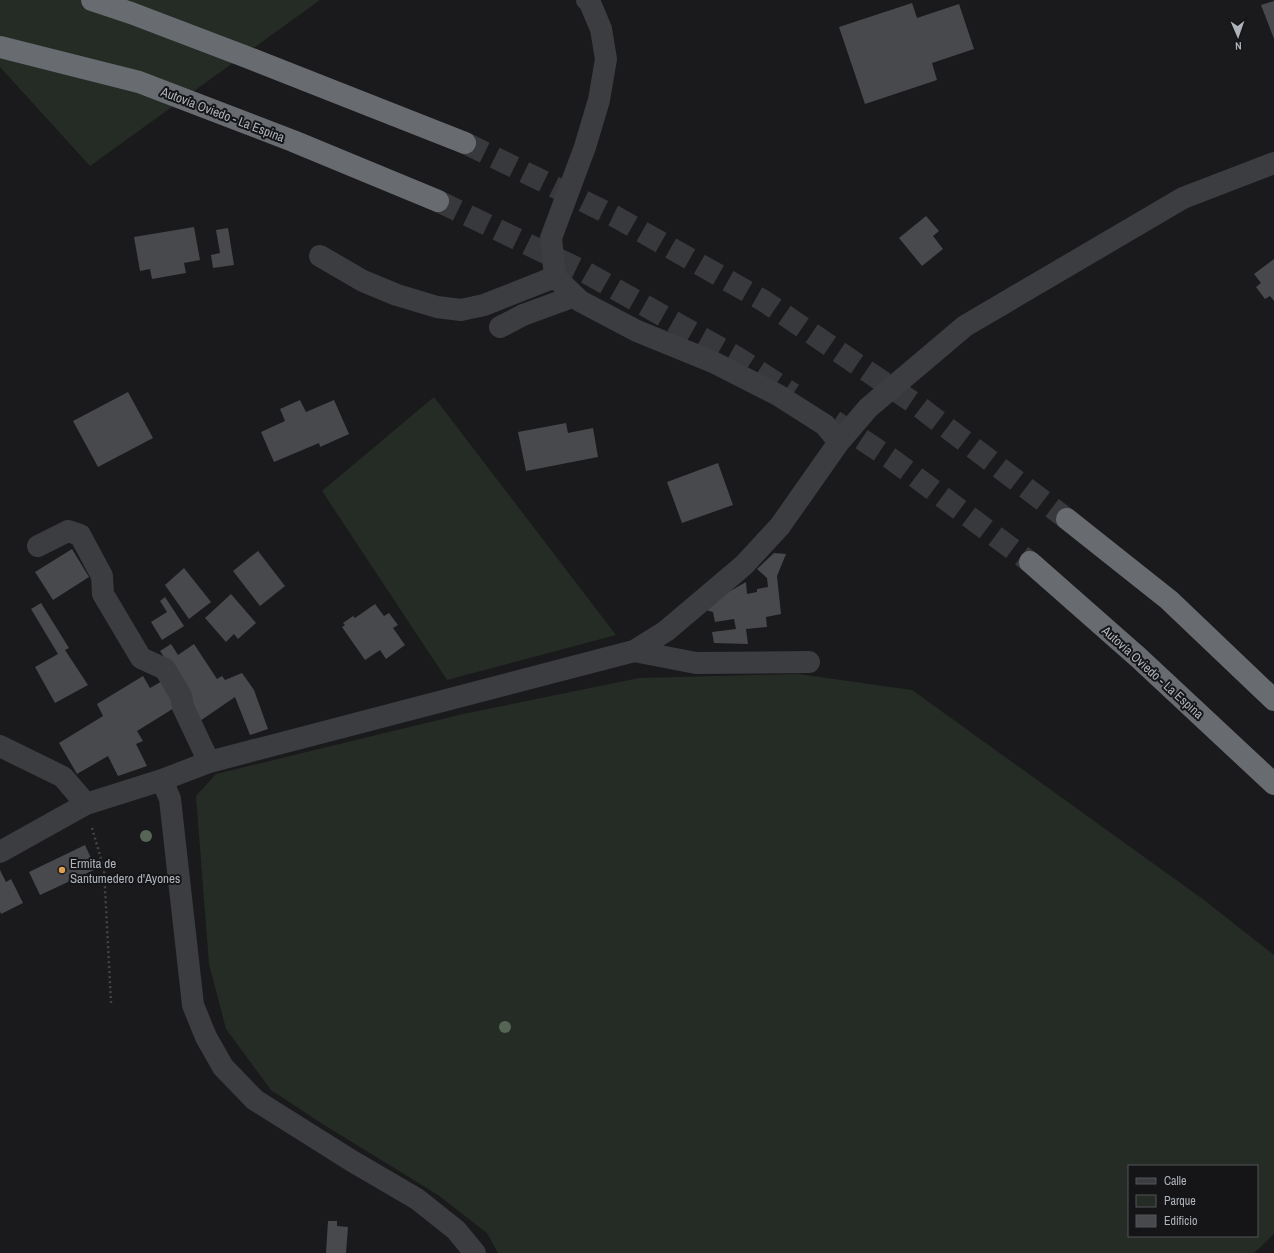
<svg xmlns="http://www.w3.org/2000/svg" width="1274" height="1253" font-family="'Archivo Narrow',sans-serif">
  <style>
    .green { fill: #252c25; fill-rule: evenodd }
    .building { fill: #47494c }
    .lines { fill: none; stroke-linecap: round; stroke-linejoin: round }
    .highway-tunnel { stroke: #38393c; stroke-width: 22; stroke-dasharray: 22 11; stroke-linecap: butt }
    .path { stroke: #424448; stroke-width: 2.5; stroke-dasharray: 2 3; stroke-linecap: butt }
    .minor { stroke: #3c3d41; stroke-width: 22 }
    .highway { stroke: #686c71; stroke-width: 22 }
    .tree { fill: #576557 }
    .poi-dot { fill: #de9f50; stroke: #151517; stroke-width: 1.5 }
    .labels { text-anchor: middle; stroke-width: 4; stroke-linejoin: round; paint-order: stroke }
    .street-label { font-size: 13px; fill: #aeb3ba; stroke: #151517 }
    .poi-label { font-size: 13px; fill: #aeb3ba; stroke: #151517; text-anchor: start }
  </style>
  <rect width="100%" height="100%" fill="#1a1a1c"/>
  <path class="green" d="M0,0H320L90,166L0,67Z
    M434,397L616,635L447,680L322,491Z
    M798,674L912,690L1204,900L1274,955V1234L1254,1253H498L487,1233L438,1195L321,1123L271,1090L226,1029L209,964L196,796L216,774L463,714L639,678ZM1129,1166H1257V1236H1129Z"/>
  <path class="building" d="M1274,1V39L1261,5Z
    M912,3L917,18L959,4L974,49L932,63L937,80L865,104L839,27Z
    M926,216L939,231L933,236L943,249L922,266L899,238Z
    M194,227L200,260L184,263L186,273L152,279L150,269L140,271L134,237Z
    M228,228L234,265L213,268L211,255L220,253L216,230Z
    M1274,259V301L1270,296L1265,299L1256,287L1261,283L1254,274Z
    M128,392L153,438L98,467L73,421Z
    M300,400L306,412L334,400L349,434L320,447L319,443L274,462L261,432L285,421L280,409Z
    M566,423L568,433L593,428L598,457L526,471L518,432Z
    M718,463L733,505L682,523L667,482Z
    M72,549L89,577L53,600L35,572Z
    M258,551L285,586L260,606L233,571Z
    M774,553L786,554L777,576L781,614L766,617L767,627L746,629L748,644L714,643L712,632L736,629L734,619L715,622L713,612L706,610L718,598L746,582L747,594L757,592V589L768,587L767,578L757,569Z
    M184,568L211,602L189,619L165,585Z
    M231,594L256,623L238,639L234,634L226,642L205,618Z
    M165,597L184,626L162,640L151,622L167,612L160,601Z
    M41,603L69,648L65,650L88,685L55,703L35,667L58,654L31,609Z
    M375,604L384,616L389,613L398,625L393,628L405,645L386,659L380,650L365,660L342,627L345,625L343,623L353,616L355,618Z
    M171,644L178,655L194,644L217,679L222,676L225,680L242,673L254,690L268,729L250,735L235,697L200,721L190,696L160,651Z
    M143,676L150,688L164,680L179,705L137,731L143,741L136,744L147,766L118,776L108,756L77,774L59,743L103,716L97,704Z
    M85,845L96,869L40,895L29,872Z
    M0,870L6,882L11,879L23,903L1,914L0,911Z
    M328,1221H337V1226L348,1227L346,1253H326Z"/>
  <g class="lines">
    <path class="highway-tunnel" d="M465,143L616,217L764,301L917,405L1067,519
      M438,201L585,272L738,358L793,394
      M834,421L890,458L1030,562"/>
    <path class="path" d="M92,828L104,869L111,1003"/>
    <path class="minor" d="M587,0L590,3L601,29L606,59L599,100L585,147L551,238L555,277L580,301L637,331L713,362L778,395L825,425L839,442
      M320,256L363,281L397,295L437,307L461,310L484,305L555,277
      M500,327L523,315L575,296
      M38,546L68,531L80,535L102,576L103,594L141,658L165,669L181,696L183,707L209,762
      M634,651L696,663L809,662
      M0,746L63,777L86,804
      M162,780L170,799L193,1005L206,1037L223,1067L255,1100L352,1161L417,1199L456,1230L475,1253
      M0,852L86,804L162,780L209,762L634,651L666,631L744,565L780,526L839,442L868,408L965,326L1183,198L1274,163"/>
    <path class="highway" d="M92,0L131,13L244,56L465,143
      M0,47L139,82L293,141L438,201
      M1067,519L1169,600L1274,700
      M1030,562L1139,658L1274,784"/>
  </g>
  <g class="tree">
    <circle cx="146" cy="836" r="6"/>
    <circle cx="505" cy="1027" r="6"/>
  </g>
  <circle class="poi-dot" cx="62" cy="870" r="4"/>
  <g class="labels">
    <g class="street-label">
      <text transform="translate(223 114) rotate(21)" y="5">Autovía Oviedo - La Espina</text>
      <text transform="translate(1153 672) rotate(42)" y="5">Autovía Oviedo - La Espina</text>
    </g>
    <g class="poi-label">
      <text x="70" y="868">Ermita de<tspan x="70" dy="15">Santumedero d'Ayones</tspan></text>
    </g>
  </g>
  <rect x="1128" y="1165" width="130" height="72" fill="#151517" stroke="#525458"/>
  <rect x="1136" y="1178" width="20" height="6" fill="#3c3d41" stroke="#525458"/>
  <text x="1164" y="1185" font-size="12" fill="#aeb3ba">Calle</text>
  <rect x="1136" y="1195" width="20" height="12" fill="#252c25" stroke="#525458"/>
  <text x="1164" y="1205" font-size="12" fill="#aeb3ba">Parque</text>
  <rect x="1136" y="1215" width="20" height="12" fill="#47494c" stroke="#525458"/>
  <text x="1164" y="1225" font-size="12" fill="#aeb3ba">Edificio</text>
  <g transform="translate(1238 36) rotate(178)" stroke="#151517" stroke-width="3" paint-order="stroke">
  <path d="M0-3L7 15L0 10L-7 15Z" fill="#aeb3ba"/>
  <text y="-6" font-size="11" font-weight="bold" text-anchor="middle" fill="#aeb3ba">N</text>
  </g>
</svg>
